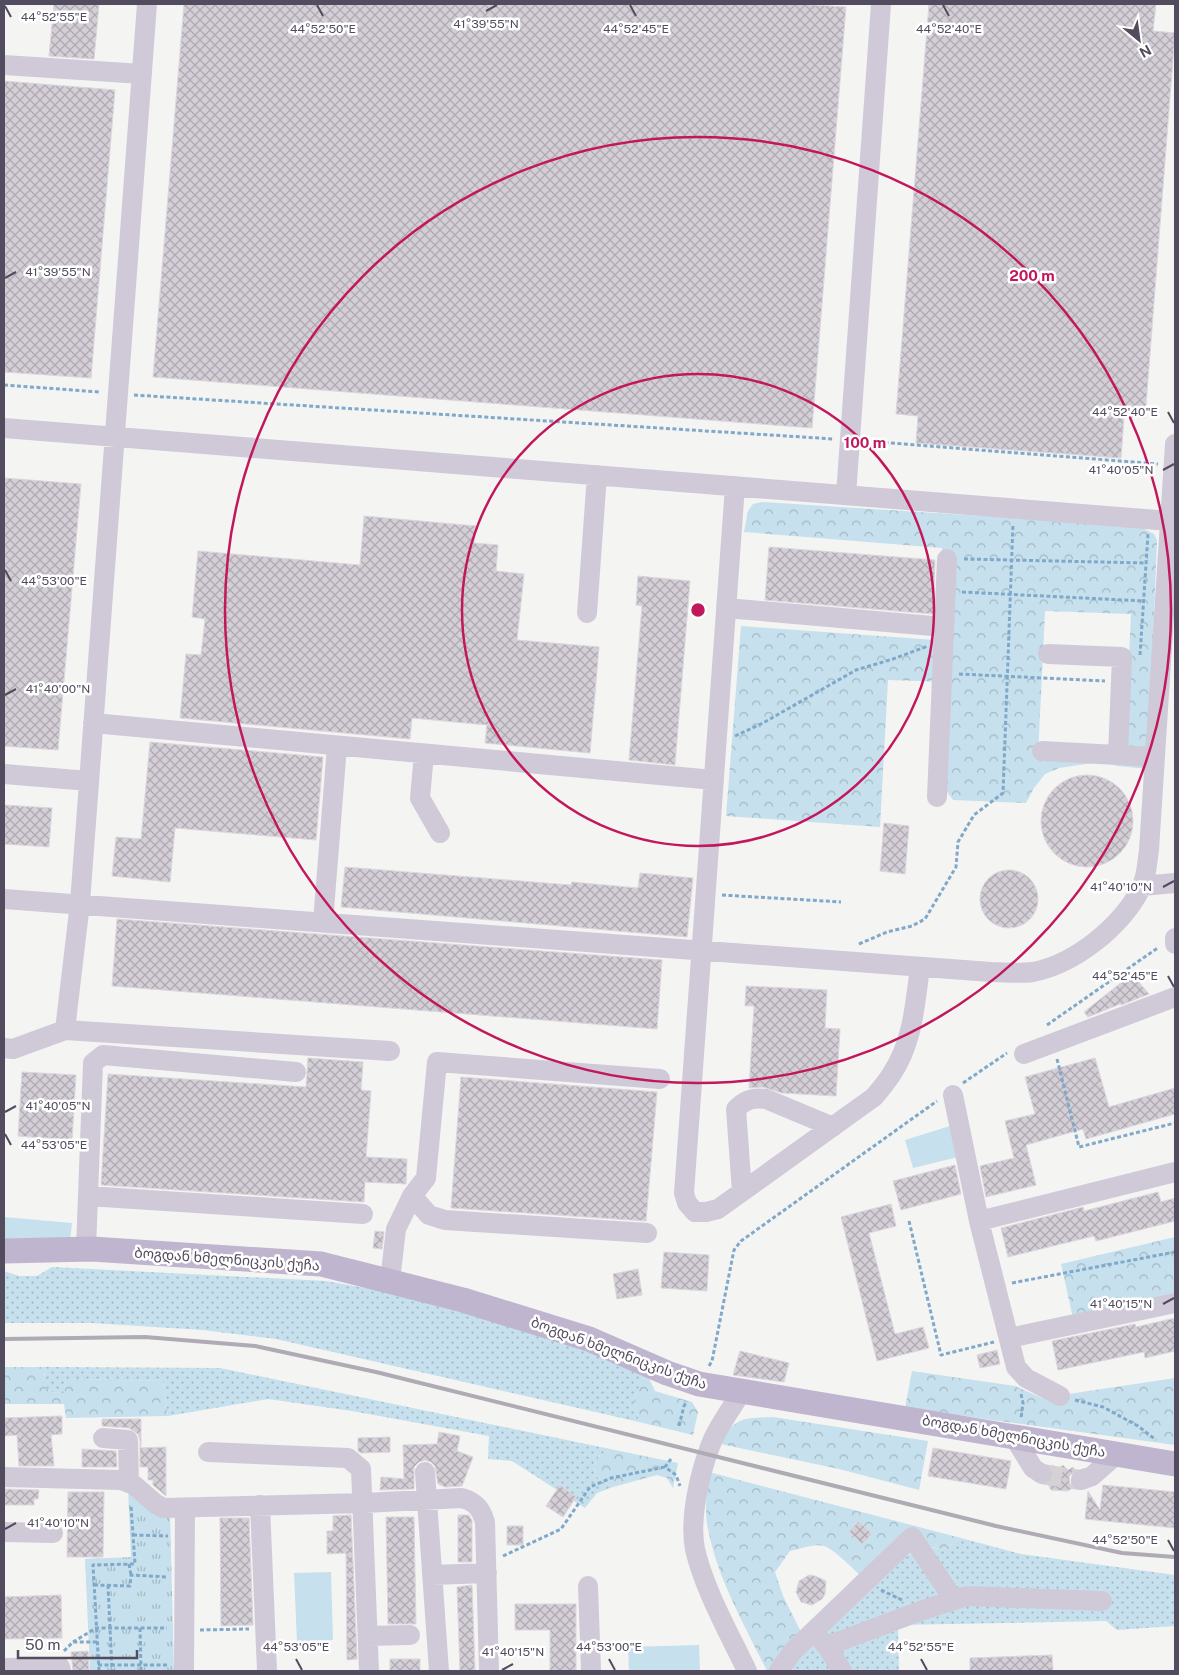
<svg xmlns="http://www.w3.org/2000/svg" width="1179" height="1675" font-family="'Public Sans','Noto Sans Georgian',sans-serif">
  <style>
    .grass { fill: url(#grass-dots) }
    .forest { fill: url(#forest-crowns); fill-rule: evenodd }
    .park { fill: url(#park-tufts) }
    .garden { fill: #c6e0ed }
    .building { fill: url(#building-cross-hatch); stroke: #dbd7dd }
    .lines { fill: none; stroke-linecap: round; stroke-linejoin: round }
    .minor-tunnel { stroke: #d4d2d5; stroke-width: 20; stroke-dasharray: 20 10; stroke-linecap: butt }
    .path { stroke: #80a8c9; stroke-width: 3; stroke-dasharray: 4 2.5; stroke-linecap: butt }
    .minor { stroke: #d0cad8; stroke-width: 20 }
    .major { stroke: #c0b5ce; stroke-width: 25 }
    .rail { stroke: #afaab3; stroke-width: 4 }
    .ticks { fill: none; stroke: #534b5e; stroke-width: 2 }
    .ring { fill: none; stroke: #c2185b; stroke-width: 2.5 }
    .labels { text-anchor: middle; stroke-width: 5; stroke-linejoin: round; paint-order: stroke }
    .street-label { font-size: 14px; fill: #534b5e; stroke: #fff }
    .ticks-label { font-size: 12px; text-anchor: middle; fill: #534b5e; stroke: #fff; stroke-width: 5; stroke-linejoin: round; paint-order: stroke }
    .centre { fill: #c2185b; stroke: #fff; stroke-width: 2.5 }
    .ring-label { font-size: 15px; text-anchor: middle; font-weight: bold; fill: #c2185b; stroke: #fff; stroke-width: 5; stroke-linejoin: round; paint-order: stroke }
  </style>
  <defs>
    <pattern id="grass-dots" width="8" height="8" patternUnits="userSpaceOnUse" patternTransform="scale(1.25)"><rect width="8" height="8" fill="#c6e0ed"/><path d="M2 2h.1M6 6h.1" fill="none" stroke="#a3b8c3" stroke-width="1.8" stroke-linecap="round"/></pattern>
    <pattern id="forest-crowns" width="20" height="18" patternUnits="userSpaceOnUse" patternTransform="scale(1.25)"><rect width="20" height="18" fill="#c6e0ed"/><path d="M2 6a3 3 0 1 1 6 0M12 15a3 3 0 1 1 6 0" fill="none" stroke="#a3b8c3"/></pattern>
    <pattern id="park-tufts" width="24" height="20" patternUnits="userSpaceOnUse" patternTransform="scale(1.25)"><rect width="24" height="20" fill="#c6e0ed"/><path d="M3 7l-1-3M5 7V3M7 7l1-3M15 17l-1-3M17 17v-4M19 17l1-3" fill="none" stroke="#a3b8c3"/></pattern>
    <pattern id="building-cross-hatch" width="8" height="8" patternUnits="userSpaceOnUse" patternTransform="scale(1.25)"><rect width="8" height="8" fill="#d4cfd7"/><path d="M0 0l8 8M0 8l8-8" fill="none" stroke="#afaab2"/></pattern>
  </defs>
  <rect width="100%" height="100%" fill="#f4f4f3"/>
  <path class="grass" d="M52,1267L326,1281L371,1289L467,1312L612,1358L646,1372L634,1400L639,1422L276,1339L202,1330L92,1323H4V1271L19,1276H37Z
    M46,1367L220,1368L610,1449L596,1458L594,1475L613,1487L597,1493L585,1508L512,1461L488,1459L489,1436L352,1411L268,1399L168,1416L163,1381L66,1379L64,1393L50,1392L43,1383Z
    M961,1538L1021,1554L1175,1575V1626L1117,1630L1106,1621L898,1625L899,1671H799L785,1668L888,1567L912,1553L931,1547L943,1550Z"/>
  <path class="forest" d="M763,502L1138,526L1154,534L1157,540L1148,769L1118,766L1099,762L1059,768L1045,774L1034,788L1026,803L953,800L942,785L948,682L888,680L880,827L726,816L741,626L935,640L942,548L744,532L748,511L753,504ZM1045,611L1131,614L1124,761L1038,757Z
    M1175,1237V1294L1073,1318L1061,1264Z
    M4,1367H46L43,1383L50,1392L64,1393L66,1379L163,1381L168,1416L66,1418L64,1404H4Z
    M912,1371L1015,1386L1042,1398L1175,1378V1445L905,1408Z
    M646,1372L655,1391L692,1402L698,1412L693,1435L639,1422L634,1400Z
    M773,1417L928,1441L919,1490L839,1469L716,1443C738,1418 740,1418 773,1417Z
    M610,1449L678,1463L673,1488L667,1478L657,1475L613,1487L594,1475L596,1458Z
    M709,1472L961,1538L943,1550C940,1549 935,1547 931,1547C910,1548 884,1571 869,1584C859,1575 836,1550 824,1546C814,1543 800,1549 790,1551L775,1572L783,1596L802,1634L772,1671H767C745,1626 718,1580 708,1529C704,1511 707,1490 709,1472Z"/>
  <path class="park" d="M128,1488L170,1511L174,1671H90L85,1559L131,1557Z"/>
  <path class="garden" d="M950,1126L958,1157L913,1168L905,1140Z
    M4,1217L72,1223L70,1242L4,1241Z
    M331,1572L333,1640L297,1642L294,1573Z
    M699,1645L700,1671H629L628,1647Z"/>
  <path class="building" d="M54,4H99L94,59L49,56Z
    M184,4H798L846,7L812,428L153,377Z
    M929,4H1156L1153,31L1175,33L1145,418L1124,417L1121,458L916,443L918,416L896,414Z
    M4,81L115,90L91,378L4,372Z
    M4,478L81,484L58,750L4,746Z
    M364,516L476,526L474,543L498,545L496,571L524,574L517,640L599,647L590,753L485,743L487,725L412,718L410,739L180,718L186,654L201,655L205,619L192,617L198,551L360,565Z
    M769,547L935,560L933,614L765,600Z
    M638,576L690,581L675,765L629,760L642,606L636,605Z
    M150,742L323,757L316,840L175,828L170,882L112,876L116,837L141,839Z
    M1041 821a46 46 0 1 1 92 0a46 46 0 1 1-92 0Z
    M4,805L52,808L49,847L4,844Z
    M884,823L909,826L905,874L880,871Z
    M345,867L571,885L572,882L638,888L640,873L693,878L687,937L341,907Z
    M980 899a29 29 0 1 1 58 0a29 29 0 1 1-58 0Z
    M117,919L662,960L657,1029L112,986Z
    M1132,974L1149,994L1121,1005L1120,1004L1088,1017L1084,1012Z
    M746,986L827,990L825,1028L840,1029L836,1096L782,1093L763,1087L749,1088L754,1006H745Z
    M308,1058L363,1062L361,1090L371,1091L366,1157L407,1159L406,1184L365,1182L364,1202L101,1185L108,1074L306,1087Z
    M1095,1058L1109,1107L1175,1088V1114L1086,1139L1083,1129L1026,1145L1036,1185L986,1197L980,1166L1014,1158L1005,1121L1035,1114L1025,1077Z
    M22,1072L76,1075L72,1140L18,1136Z
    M461,1077L657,1092L646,1221L451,1208Z
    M955,1165L961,1194L901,1210L893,1181Z
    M1158,1192L1161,1202L1175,1198V1221L1096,1241L1094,1236L1008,1257L1001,1228L1083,1207L1084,1211Z
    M891,1204L896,1226L869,1233L895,1334L923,1327L929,1348L877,1361L841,1217Z
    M375,1231L384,1232L382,1249L373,1248Z
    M664,1252L709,1255L707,1291L661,1288Z
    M638,1269L642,1295L617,1299L613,1274Z
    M1175,1318V1351L1145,1358L1144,1352L1058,1370L1052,1341L1135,1324L1136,1327Z
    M997,1350L1000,1364L980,1368L977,1355Z
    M740,1351L789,1363L784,1382L733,1375Z
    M62,1416V1434L51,1435L54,1466H19L17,1435L4,1436V1418Z
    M102,1419H141V1448L166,1447V1496L153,1485V1480H148V1467H140V1440L138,1434L129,1428L102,1426Z
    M439,1432L460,1436L457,1451L473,1457L462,1486L445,1487L438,1484L435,1466L431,1462L425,1460L419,1462L414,1467V1489L380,1490L381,1477L404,1479L403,1445L437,1444Z
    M390,1437V1452L361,1453L358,1451V1438Z
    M933,1448L1011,1461L1006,1489L928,1476Z
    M82,1449L116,1451L117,1467H82Z
    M1053,1465L1057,1469L1063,1465L1068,1470L1073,1467L1075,1470L1069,1477L1070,1484L1072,1488L1068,1491L1051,1490L1048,1484L1052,1480L1054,1475L1051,1466Z
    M560,1485L576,1497L563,1517L546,1506Z
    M1103,1485L1175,1492V1528L1085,1519L1088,1491L1100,1510Z
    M4,1489L39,1490L38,1499H34V1505H4Z
    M68,1492H104L103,1557H67Z
    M351,1515L357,1659L347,1660L346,1553L327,1554V1531H333V1516Z
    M458,1515H469L472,1521V1562H458Z
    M386,1517H414L416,1624H388Z
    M220,1518H249L253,1625L221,1626Z
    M859,1521L872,1534L862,1544L849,1532Z
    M507,1526H523V1545H507Z
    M809,1575L815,1576L826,1581L825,1594L822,1599L812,1605L801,1602L796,1592L799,1581Z
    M472,1585L475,1671H460L457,1587Z
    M61,1595L62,1638L4,1639V1597Z
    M515,1604H576V1671H550V1630H515Z
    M88,1651L89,1671H73L71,1652Z
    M1052,1655L1053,1671H970V1658Z
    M390,1659H420V1671H390Z"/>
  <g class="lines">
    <path class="minor-tunnel" d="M1042,1474L1081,1480"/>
    <path class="path" d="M4,385L100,392
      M134,395L834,439
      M865,441L1158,464
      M964,559L1146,563
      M962,592L1144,601
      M1140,655L1148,534
      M959,674L1105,681
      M735,736L763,723L856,670L893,659L928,646
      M722,895L841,902
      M859,944L887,932L912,926L925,919L956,867L958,842L974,815L1003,793L1013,524
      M1047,1025L1159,947
      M1057,1059L1079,1147L1175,1123
      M963,1083L1007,1053
      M909,1221L941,1355L994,1342
      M1012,1283L1175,1252
      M709,1366L712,1361L734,1250L741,1241L937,1101
      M1021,1394L1023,1403L1021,1418
      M1075,1400L1103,1407L1138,1426L1156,1440
      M679,1426L684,1406L687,1401
      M671,1459L665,1467L676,1475L680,1486
      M133,1535L168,1536
      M503,1556L561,1529L590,1487L611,1478L665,1467
      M129,1564L131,1575
      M94,1585L130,1586L131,1575L168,1577
      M108,1585L112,1671
      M881,1590L902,1600
      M140,1628L141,1671
      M200,1630L249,1629
      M73,1642L96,1628H167
      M64,1651L73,1642H97
      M98,1665H168
      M99,1671L93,1565L135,1564L131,1506"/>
    <path class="minor" d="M4,65L142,74
      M4,428L1170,521
      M735,486L684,1193L687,1203L695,1212H706L718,1209L874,1097C880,1090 886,1083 891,1075C913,1043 915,1004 920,967
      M846,495L881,4
      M726,608L944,627
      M587,613L597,475
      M1048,654L1122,657L1118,755
      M93,723L714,780
      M1042,751L1155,757
      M424,754L420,798L440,833
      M4,774L89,781
      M937,797L947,559
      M1142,886L1175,883
      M4,899L991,972C1004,972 1019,974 1033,972C1075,964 1122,926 1141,888C1147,877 1147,862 1149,850L1175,444
      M323,922L337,746
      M1175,938V944
      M65,1030L390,1051
      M4,1048L13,1049L65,1030L80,903L147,4
      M1024,1054L1175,997
      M953,1095L979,1221
      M742,1192L736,1109C745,1100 753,1097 766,1099L833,1127
      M88,1196L363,1214
      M412,1196L429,1215L445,1220L647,1233
      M86,1249L93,1063L103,1055L296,1072
      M390,1281L396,1229L412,1196L426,1178L437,1062L660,1079
      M1009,1338L1175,1303
      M742,1391C732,1408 718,1426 711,1444C700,1472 689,1519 695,1549C704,1589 729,1633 747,1671
      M1060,1396L1026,1378L1016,1367L979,1221L1175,1172
      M1014,1437L1033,1468L1042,1474
      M103,1438L128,1440L129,1483
      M208,1452L348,1458L361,1469L369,1671
      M425,1472L439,1671
      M4,1477L121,1480L134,1485L156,1504L163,1508L364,1503L462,1498C476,1502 481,1509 485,1522L489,1671
      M1081,1480L1092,1476L1117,1454
      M260,1505L267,1671
      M4,1532L53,1533
      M432,1575L487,1573
      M588,1586L591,1671
      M368,1636L410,1635
      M819,1638L827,1646L842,1671
      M827,1646L923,1610L967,1596L1102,1601
      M4,1668L60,1667L61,1671
      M184,1671L185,1508
      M779,1671L793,1651L912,1537L954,1600"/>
    <path class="major" d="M4,1251L92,1249L321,1264L463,1300L589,1339L667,1373L699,1384L1175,1464"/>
    <path class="rail" d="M4,1339L145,1337L255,1346L376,1372L996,1526L1122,1553L1175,1557"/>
  </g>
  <path class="ticks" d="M317,5L323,16M630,5L636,16M943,5L949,16M5,6L11,17M486,11L497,5M5,278L16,272M1168,412L1174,423M1163,470L1174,464M5,570L11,581M5,695L16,689M1163,887L1174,881M1168,976L1174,987M5,1112L16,1106M5,1134L11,1145M1163,1304L1174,1298M5,1529L16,1523M1168,1540L1174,1551M296,1659L302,1670M609,1659L615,1670M921,1659L927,1670M502,1670L513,1664"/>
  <g class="ring">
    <circle cx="698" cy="610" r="236"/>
    <circle cx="698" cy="610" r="473"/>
  </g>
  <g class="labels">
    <g class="street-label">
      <text transform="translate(227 1259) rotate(4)" y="5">ბოგდან ხმელნიცკის ქუჩა</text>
      <text transform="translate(619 1353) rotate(20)" y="5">ბოგდან ხმელნიცკის ქუჩა</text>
      <text transform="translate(1014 1436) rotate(10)" y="5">ბოგდან ხმელნიცკის ქუჩა</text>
    </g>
  </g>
  <g class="ticks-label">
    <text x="54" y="21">44°52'55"E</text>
    <text x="486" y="28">41°39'55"N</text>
    <text x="323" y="33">44°52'50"E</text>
    <text x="636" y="33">44°52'45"E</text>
    <text x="949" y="33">44°52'40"E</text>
    <text x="58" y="276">41°39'55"N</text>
    <text x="1125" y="416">44°52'40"E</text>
    <text x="1121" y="474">41°40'05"N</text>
    <text x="54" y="585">44°53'00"E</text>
    <text x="58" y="693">41°40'00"N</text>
    <text x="1121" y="891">41°40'10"N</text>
    <text x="1125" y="980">44°52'45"E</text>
    <text x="58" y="1110">41°40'05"N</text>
    <text x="54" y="1149">44°53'05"E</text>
    <text x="1121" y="1308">41°40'15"N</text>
    <text x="58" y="1527">41°40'10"N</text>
    <text x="1125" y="1544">44°52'50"E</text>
    <text x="296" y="1651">44°53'05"E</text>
    <text x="609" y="1651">44°53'00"E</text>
    <text x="921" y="1651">44°52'55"E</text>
    <text x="513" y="1656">41°40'15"N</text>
  </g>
  <circle cx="698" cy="610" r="8" class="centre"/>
  <g class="ring-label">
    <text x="1032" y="281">200 m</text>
    <text x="865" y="448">100 m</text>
  </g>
  <rect width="1179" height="1675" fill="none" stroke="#534b5e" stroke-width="10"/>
  <g transform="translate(1139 40) rotate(151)" stroke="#ffffff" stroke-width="4" paint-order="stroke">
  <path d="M0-4L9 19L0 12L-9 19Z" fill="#534b5e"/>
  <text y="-8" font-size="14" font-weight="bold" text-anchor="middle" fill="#534b5e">N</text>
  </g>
  <path d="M18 1650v8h119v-8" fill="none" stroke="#534b5e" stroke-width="2.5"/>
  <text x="25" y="1650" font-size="15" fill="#534b5e" stroke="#ffffff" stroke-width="4" paint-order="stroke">50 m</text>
</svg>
